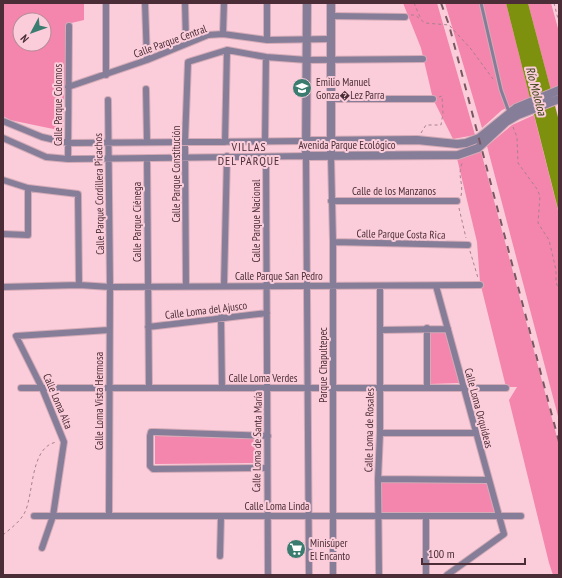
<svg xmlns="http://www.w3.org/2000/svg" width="562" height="578" font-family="'PT Sans Narrow',sans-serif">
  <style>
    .green { fill: #f485ac; fill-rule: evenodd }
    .water { fill: #7d910f }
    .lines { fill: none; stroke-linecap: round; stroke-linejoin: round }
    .service-casing { stroke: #d4aab6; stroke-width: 5 }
    .minor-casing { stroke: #d4aab6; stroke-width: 8 }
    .tertiary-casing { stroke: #d4aab6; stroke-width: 10 }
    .path { stroke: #a8828d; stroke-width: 1; stroke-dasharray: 3 3; stroke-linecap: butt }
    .service { stroke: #867e99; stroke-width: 3 }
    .minor { stroke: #867e99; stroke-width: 6 }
    .tertiary { stroke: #867e99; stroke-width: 8 }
    .rail { stroke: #785761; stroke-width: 2; stroke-dasharray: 7 7; stroke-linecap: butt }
    .labels { text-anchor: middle; stroke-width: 4; stroke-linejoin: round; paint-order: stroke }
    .street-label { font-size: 11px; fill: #4a2d36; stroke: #fbcdda }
    .poi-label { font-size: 11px; fill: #4a2d36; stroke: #fbcdda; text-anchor: start }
    .water-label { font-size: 12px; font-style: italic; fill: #373f10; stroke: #fbcdda }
    .neighbourhood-label { font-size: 12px; letter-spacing: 1px; fill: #4a2d36; stroke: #fbcdda }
  </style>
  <rect width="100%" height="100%" fill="#fbcdda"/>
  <path class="green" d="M3,3H84V20L67,24L63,131L10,120L3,116ZM20,20H44V44H20Z
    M403,3H437L475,135L453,139L433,99L421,48Z
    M445,3H506L530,98L502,110L482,128Z
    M528,3H551L559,32V88L551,91Z
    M534,115L559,214V420L487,146L512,125Z
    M480,148L559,445V575H553L549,563L509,400L517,387H506L480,282L477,242L456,154Z
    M429,331H446L459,383L429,384Z
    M155,436L262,438V463L155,464Z
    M380,480L488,481L497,515L380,516Z"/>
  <path class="water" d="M506,3H528L559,121V213Z"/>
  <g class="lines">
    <g class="service-casing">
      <path id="service" d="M481,3L501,90L509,112"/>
    </g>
    <g class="minor-casing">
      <path id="minor" d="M106,3V75
        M145,3L147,60
        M185,3L186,43
        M331,16L405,17
        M223,34L224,3
        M267,40V3
        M68,87L147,60L208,35L223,34L267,40L330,39
        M146,89L147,141
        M332,99H433
        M108,100L110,287L109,515
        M3,121L42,137L68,143L306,141
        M3,138L46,157L68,159L306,156L309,575
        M225,142L227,50
        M265,142L266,57
        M331,156L333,242V575
        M266,157L268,575
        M147,158L149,388
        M68,159L69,26
        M3,180L28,188L78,194L79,285L3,287
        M331,201H457
        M3,234L28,235V188
        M333,242L468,245
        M79,285L110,287L480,285
        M224,285L227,156
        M186,286L185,142L188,62L227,50L266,57L307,60L423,59
        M436,286L504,534L447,575
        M221,317L222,388
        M148,327L267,313
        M380,330L448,329
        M21,388H506
        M427,388V328
        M380,433H475
        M267,468L153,469L150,466V436L151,432H155L268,436
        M378,479L488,480
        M34,516H521
        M42,548L53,516L64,442L42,388L16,336L109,330
        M220,556L221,516
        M379,575L378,479L380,433V286
        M426,575V517"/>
    </g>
    <g class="tertiary-casing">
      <path id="tertiary" d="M307,3L306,156L458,155L478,148L506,122L518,115L559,99
        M306,141L417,140L457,144L466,143L479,138L516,108L559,90
        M331,156V3"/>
    </g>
    <path class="path" d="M414,3L420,17
      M554,3L559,23
      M411,15H415L425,23L449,25L471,49L493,79
      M513,127L517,137L518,163L537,189L540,196L538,223L549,240L556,270V282L559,291
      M421,133L426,125H441L443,113L442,96L439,97
      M461,196C464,181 456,176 463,161
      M459,208L466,238
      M470,251L478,278
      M3,535C11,528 20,522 25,512C34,493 30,446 57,442"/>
    <use href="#service" class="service"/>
    <use href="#minor" class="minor"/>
    <use href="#tertiary" class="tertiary"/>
    <path class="rail" d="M441,3L449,25L559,442"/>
  </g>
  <defs>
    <g id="school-disc" transform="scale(1)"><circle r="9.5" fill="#3a7d70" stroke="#fbcdda"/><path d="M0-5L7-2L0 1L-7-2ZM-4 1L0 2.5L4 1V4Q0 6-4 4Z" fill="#fff"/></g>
    <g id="supermarket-disc" transform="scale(1)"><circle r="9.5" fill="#3a7d70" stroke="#fbcdda"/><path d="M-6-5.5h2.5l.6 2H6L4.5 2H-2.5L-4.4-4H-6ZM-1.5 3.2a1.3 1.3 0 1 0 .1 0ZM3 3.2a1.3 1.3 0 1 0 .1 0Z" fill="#fff"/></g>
  </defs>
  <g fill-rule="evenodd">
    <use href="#school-disc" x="302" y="88"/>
    <use href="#supermarket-disc" x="296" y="549"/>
  </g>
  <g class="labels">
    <g class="street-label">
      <text transform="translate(170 41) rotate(-20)" y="4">Calle Parque Central</text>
      <text transform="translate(58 105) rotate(-90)" y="4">Calle Parque Colomos</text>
      <text x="347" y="149">Avenida Parque Ecológico</text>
      <text transform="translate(176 174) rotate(-90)" y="4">Calle Parque Constitución</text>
      <text x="394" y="195">Calle de los Manzanos</text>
      <text transform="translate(99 194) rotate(-91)" y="4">Calle Parque Cordillera Picachos</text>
      <text transform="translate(256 221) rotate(-90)" y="4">Calle Parque Nacional</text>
      <text transform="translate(137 222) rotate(-90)" y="4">Calle Parque Ciénega</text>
      <text transform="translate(401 234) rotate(1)" y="4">Calle Parque Costa Rica</text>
      <text x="279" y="280">Calle Parque San Pedro</text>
      <text transform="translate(206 310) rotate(-7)" y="4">Calle Loma del Ajusco</text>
      <text transform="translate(323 365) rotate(-90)" y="4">Parque Chapultepec</text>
      <text x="263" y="382">Calle Loma Verdes</text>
      <text transform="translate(58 401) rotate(67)" y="4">Calle Loma Alta</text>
      <text transform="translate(99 401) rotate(-90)" y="4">Calle Loma Vista Hermosa</text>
      <text transform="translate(479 408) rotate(75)" y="4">Calle Loma Orquídeas</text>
      <text transform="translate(369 430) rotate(-89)" y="4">Calle Loma de Rosales</text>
      <text transform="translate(257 442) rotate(-89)" y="4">Calle Loma de Santa María</text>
      <text x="277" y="510">Calle Loma Linda</text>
    </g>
    <g class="poi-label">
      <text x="316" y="86">Emilio Manuel<tspan x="316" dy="13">Gonza�Lez Parra</tspan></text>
      <text x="310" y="547">Minisúper<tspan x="310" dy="13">El Encanto</tspan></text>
    </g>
    <g class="water-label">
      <text transform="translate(536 91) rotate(75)" y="4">Río Mololoa</text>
    </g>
    <g class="neighbourhood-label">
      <text x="249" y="151">VILLAS<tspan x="249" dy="14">DEL PARQUE</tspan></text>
    </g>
  </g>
  <rect width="562" height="578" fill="none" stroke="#4a2d36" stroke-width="8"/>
  <g transform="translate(32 32) rotate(229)"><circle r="19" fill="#fbcdda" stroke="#b48d98"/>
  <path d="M0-3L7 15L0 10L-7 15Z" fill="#3a7d70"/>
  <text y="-6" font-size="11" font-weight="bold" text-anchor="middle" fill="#4a2d36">N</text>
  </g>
  <path d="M422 558v6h103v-6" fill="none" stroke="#4a2d36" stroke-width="2"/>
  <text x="428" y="558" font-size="12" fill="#4a2d36" stroke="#fbcdda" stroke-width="3" paint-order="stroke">100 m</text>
</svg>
